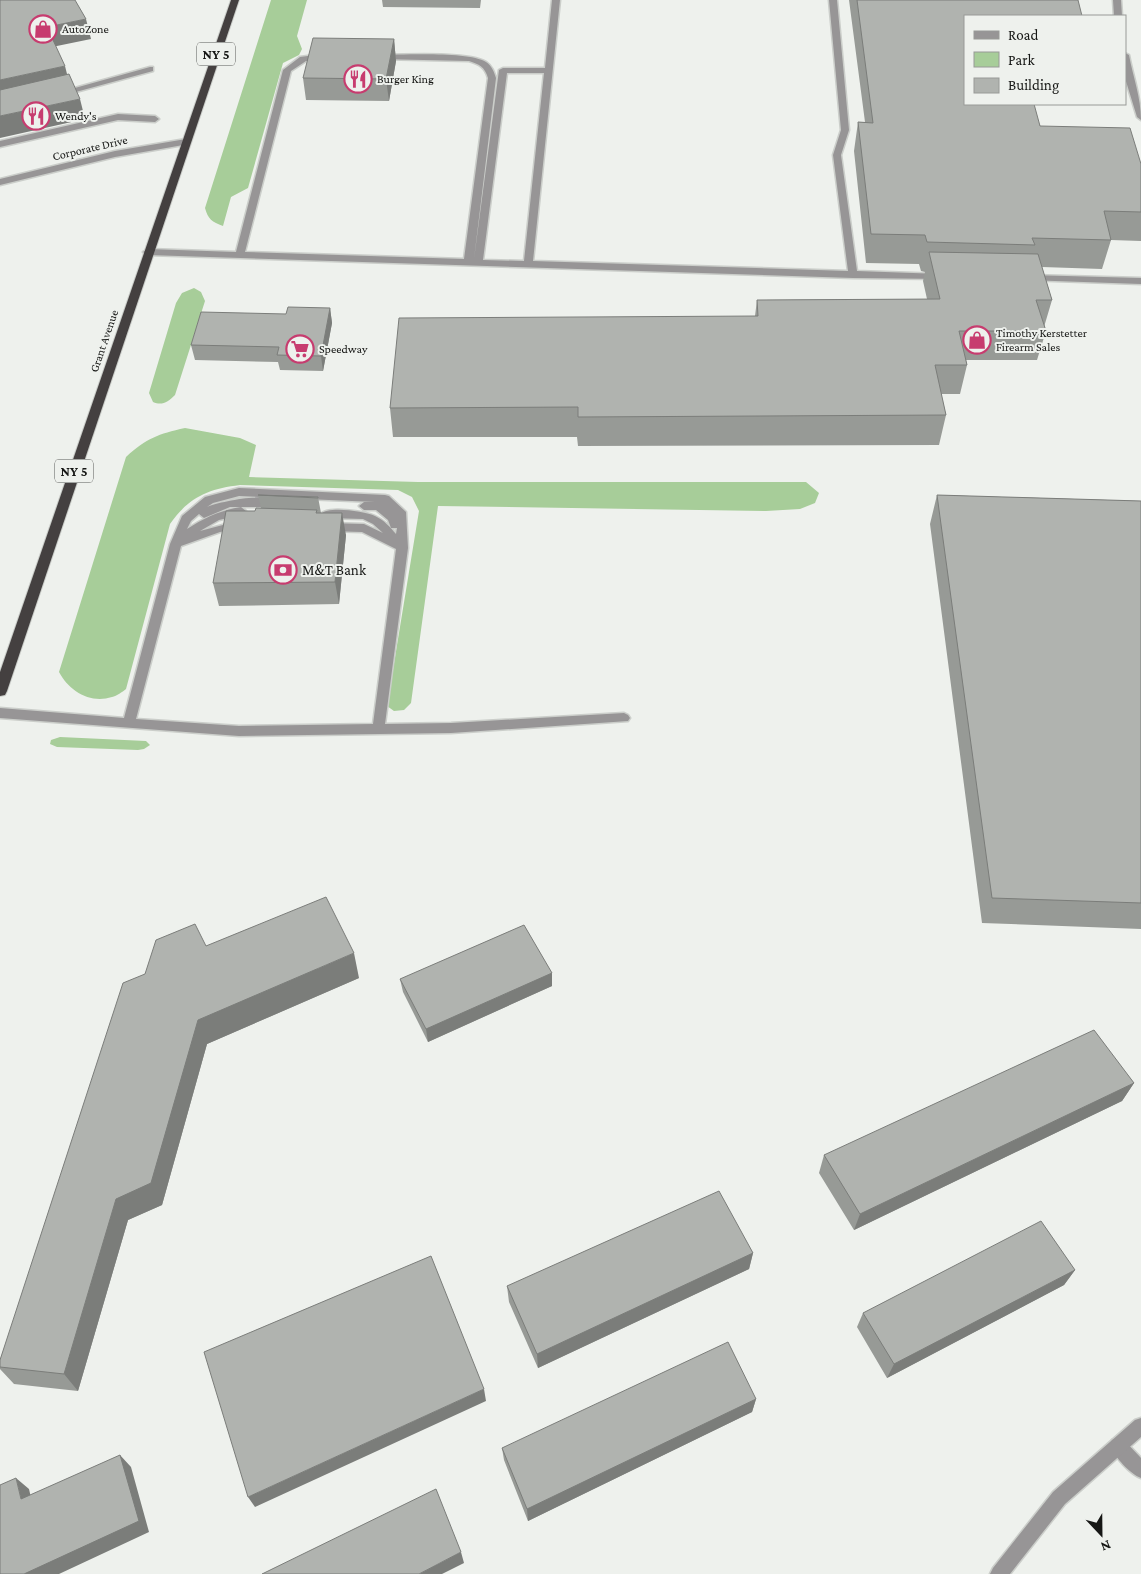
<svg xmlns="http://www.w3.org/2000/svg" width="1141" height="1574" font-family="'Crimson Pro',serif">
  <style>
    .green { fill: #a7cd99 }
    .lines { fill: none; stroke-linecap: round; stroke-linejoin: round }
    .service-casing { stroke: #cbceca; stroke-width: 3 }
    .minor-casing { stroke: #cbceca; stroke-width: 3 }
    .trunk-casing { stroke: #cbceca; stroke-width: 2 }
    .service { fill: #979596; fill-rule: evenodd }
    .minor { fill: #979596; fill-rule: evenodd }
    .trunk { fill: #444040; fill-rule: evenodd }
    .wall { fill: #979a96 }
    .shaded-wall { fill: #7b7d7a }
    .building { fill: #b0b3af; stroke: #7b7d7a }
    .labels { text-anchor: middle; stroke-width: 4; stroke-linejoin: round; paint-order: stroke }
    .far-poi-label { font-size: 12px; fill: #161715; stroke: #eef1ed; text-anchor: start }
    .far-street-label { font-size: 12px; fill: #161715; stroke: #eef1ed }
    .shield { fill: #eef1ed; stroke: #575856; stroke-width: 1 }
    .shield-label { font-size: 14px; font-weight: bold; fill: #161715 }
    .poi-label { font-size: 15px; fill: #161715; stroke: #eef1ed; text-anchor: start }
  </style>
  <rect width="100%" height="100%" fill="#eef1ed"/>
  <path class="green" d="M271,0H307L297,36L302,49L299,55L283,63L248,188L231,197L223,226C212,222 208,219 205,208Z
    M194,288L201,292L205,301L175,395C168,402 162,406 153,402L149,393L176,303L182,293Z
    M185,428L240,438L256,445L249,477L418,482H806L819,493L815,503L800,509L766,511L438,506L411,703L404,710L394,711L387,706L419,511L412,497L398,490L240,485C208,489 189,497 170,524L126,689C122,692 117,696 112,697C90,704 69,691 59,672L126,457C147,438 158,434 185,428Z
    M60,737L146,741L150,745L144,749L138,750L57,747L50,744L51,740Z"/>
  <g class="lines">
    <g class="service-casing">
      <path id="service" d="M552,0H560L533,261L848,271L833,155L841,130L829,0H837L849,130L841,155L857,271L941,274L946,277L944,279L853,278L148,255L143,252L148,249L236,252L283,70L300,57L323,54H326V58L306,61L291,71L245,252L464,259L488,78C485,67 479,64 469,61L378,59L374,57L378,55C402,55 468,51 486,62C492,66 494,72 496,78L474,259L499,70L503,68H545ZM507,73H544L524,261L483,260Z
        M1113,0H1121L1122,16H1114Z
        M1125,53L1129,55C1133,77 1141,97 1141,120L1137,117L1125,78Z
        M150,67H153V71L61,96L57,93Z
        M118,114L155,116L159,119L155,122L118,120L0,147V141Z
        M1029,275L1141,278V284L1026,280V276Z
        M239,488L385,495L389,496L406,512L408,548L385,724L451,723L624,713L628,715L630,718L628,721L451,733L239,736L0,718V708L124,718L170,544L182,516L205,497ZM239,496L375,502H364L359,506L364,510H376L388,520L391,528H397L396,534C390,527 384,520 375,516C365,511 327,506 321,514L326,518L363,519L373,524L383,533L364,524L328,523L323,527L328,531L362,532L396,549L373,724L239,726L136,719L181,546L220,532L242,528L243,525L238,521L200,531L219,520L245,514L246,511L241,507C221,510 204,518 187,529L191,521L199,514L204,518L230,507H277L282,503C272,491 221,501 207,507L213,503Z
        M1118,1438L1124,1440L1141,1458V1478C1130,1474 1115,1457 1110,1446L1112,1440Z"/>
    </g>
    <g class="minor-casing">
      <path id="minor" d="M186,139L189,140V144L115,157L0,185V179L115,151Z
        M1141,1418V1437L1065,1504L1010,1574H990L993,1568L1053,1492L1135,1420Z"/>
    </g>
    <g class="trunk-casing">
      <path id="trunk" d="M231,0H239L7,691L5,695L0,696V672Z"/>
    </g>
    <use href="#service" class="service"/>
    <use href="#minor" class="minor"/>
    <use href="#trunk" class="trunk"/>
  </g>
  <path class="wall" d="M382,0H481L480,8L383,7Z
    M849,0H1078L965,16L1040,126L1141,164V241L1111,240L1102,269L1042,267L1052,300L1044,327L1046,331L1037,360H966L967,365L960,394H941L946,415L939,445L578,446L577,437H393L390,408L755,316L757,300L927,299L923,281L925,272L921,271L919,264L866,263L854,151L858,122H865Z
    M394,39L396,61L389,101L306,100L303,78Z
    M330,308L332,323L323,371L280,370L278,362L195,360L191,345Z
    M258,495L318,497L321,513L346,535L339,604L219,606L213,583L255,511L261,508Z
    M937,495L1141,501V929L982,923L930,524Z
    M206,946L359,978L207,1044L162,1205L128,1220L78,1391L14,1384L0,1369V1360L145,974Z
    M552,973V986L428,1042L403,992L400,979Z
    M1134,1083L1122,1101L854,1230L819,1173L824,1155Z
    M753,1253L749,1269L538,1368L509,1302L507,1286Z
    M1075,1270L1064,1285L887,1378L857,1327L863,1313Z
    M756,1399L752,1412L528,1521L504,1460L502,1448Z"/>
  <path class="shaded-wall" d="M86,19L91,39L52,47L47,27Z
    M394,39L396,61L389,101L386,79Z
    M65,66L70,86L0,102V80Z
    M80,99L85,119L0,138V116Z
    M330,308L332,323L323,371L321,356Z
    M342,513L346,535L339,604L335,582Z
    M354,953L359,978L207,1044L162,1205L128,1220L78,1391L64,1374L116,1199L198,1020Z
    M552,973V986L428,1042L426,1029Z
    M1134,1083L1122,1101L854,1230L860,1214Z
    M753,1253L749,1269L538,1368L537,1354Z
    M1075,1270L1064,1285L887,1378L894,1364Z
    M484,1389L486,1401L255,1507L248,1497Z
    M756,1399L752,1412L528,1521L527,1509Z
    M120,1455L131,1467L149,1532L59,1574H24Z
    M16,1478L29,1489L34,1511L21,1499Z
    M461,1552L464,1563L442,1574H419Z"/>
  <path class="building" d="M0,0H75L86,19L47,27L65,66L0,80Z
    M857,0H1078L1082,16H965V104H1034L1040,126L1130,128L1141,164V212L1104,211L1111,240L1032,238L1035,245L927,242L925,235L871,234L858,122L873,123Z
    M313,38L394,39L386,79L303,78Z
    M69,74L80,99L0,116V90Z
    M929,252L1038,254L1052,300H1036L1046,331H959L967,365H935L946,415L578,417V407L390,408L399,318L758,316L757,300L940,299Z
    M288,307L330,308L321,356L277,355L279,347L191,345L201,312L286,314Z
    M258,495L318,497V498Z
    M937,495L1141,501V903L992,898Z
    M256,508L317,510L316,513H342L335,582L213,583L226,511H255Z
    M326,897L354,953L198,1020L151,1183L116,1199L64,1374L0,1367V1360L123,983L145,974L156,940L195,924L206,946Z
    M524,925L552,973L426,1029L400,979Z
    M1094,1030L1134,1083L860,1214L824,1155Z
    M719,1191L753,1253L537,1354L507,1286Z
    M1041,1221L1075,1270L894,1364L863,1313Z
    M431,1256L484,1389L248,1497L204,1352Z
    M728,1342L756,1399L527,1509L502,1448Z
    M120,1455L139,1521L24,1574H0V1485L16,1478L21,1499Z
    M436,1489L461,1552L419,1574H262Z"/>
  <defs>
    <g id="shop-ring" transform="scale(1.4375)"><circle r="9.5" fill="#eef1ed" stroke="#c73c6f" stroke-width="1.5"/><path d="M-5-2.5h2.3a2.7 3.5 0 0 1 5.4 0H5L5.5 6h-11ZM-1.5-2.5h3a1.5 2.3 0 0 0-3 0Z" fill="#c73c6f"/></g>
    <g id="restaurant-ring" transform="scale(1.4375)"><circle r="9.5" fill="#eef1ed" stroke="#c73c6f" stroke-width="1.5"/><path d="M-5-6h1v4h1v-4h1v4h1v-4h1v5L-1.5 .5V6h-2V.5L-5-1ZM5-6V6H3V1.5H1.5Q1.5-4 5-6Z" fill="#c73c6f"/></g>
    <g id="supermarket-ring" transform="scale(1.4375)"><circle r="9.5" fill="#eef1ed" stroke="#c73c6f" stroke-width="1.5"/><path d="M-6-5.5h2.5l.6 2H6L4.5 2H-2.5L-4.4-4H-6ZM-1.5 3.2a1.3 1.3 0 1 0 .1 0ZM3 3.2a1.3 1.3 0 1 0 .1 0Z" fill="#c73c6f"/></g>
    <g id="bank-ring" transform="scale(1.4375)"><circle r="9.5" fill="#eef1ed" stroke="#c73c6f" stroke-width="1.5"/><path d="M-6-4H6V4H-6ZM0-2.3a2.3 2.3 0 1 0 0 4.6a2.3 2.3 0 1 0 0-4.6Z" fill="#c73c6f"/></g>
  </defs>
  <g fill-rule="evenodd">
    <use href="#shop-ring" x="43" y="29"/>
    <use href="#restaurant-ring" x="358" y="79"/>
    <use href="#restaurant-ring" x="36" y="116"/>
    <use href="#shop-ring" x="977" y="340"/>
    <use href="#supermarket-ring" x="300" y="349"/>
    <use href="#bank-ring" x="283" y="570"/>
  </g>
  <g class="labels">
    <g class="far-poi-label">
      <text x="62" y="33">AutoZone</text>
      <text x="377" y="83">Burger King</text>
      <text x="55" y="120">Wendy's</text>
      <text x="996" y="337">Timothy Kerstetter<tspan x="996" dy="14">Firearm Sales</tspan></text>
      <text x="319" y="353">Speedway</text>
    </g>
    <g class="far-street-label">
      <text transform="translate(90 148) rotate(-13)" y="4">Corporate Drive</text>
      <text transform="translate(104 341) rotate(-71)" y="4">Grant Avenue</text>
    </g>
    <g class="shield">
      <rect x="197" y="42.5" width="38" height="23" rx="4"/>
      <rect x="55" y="459.5" width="38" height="23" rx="4"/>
    </g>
    <g class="shield-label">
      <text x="216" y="59">NY 5</text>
      <text x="74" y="476">NY 5</text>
    </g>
    <g class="poi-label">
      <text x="302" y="575">M&amp;T Bank</text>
    </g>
  </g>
  <rect x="964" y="15" width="162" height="90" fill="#eef1ed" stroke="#989a97"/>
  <rect x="974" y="31" width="25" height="8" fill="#979596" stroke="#989a97"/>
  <text x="1008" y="40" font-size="15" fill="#161715">Road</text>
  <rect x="974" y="52" width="25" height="15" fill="#a7cd99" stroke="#989a97"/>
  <text x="1008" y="65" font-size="15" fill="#161715">Park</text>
  <rect x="974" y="78" width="25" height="15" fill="#b0b3af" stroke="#989a97"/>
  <text x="1008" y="90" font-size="15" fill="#161715">Building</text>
  <g transform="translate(1101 1534) rotate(158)" stroke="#eef1ed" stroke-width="4" paint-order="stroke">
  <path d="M0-4L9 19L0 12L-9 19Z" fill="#161715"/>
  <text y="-8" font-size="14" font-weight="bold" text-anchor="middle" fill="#161715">N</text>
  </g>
</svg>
